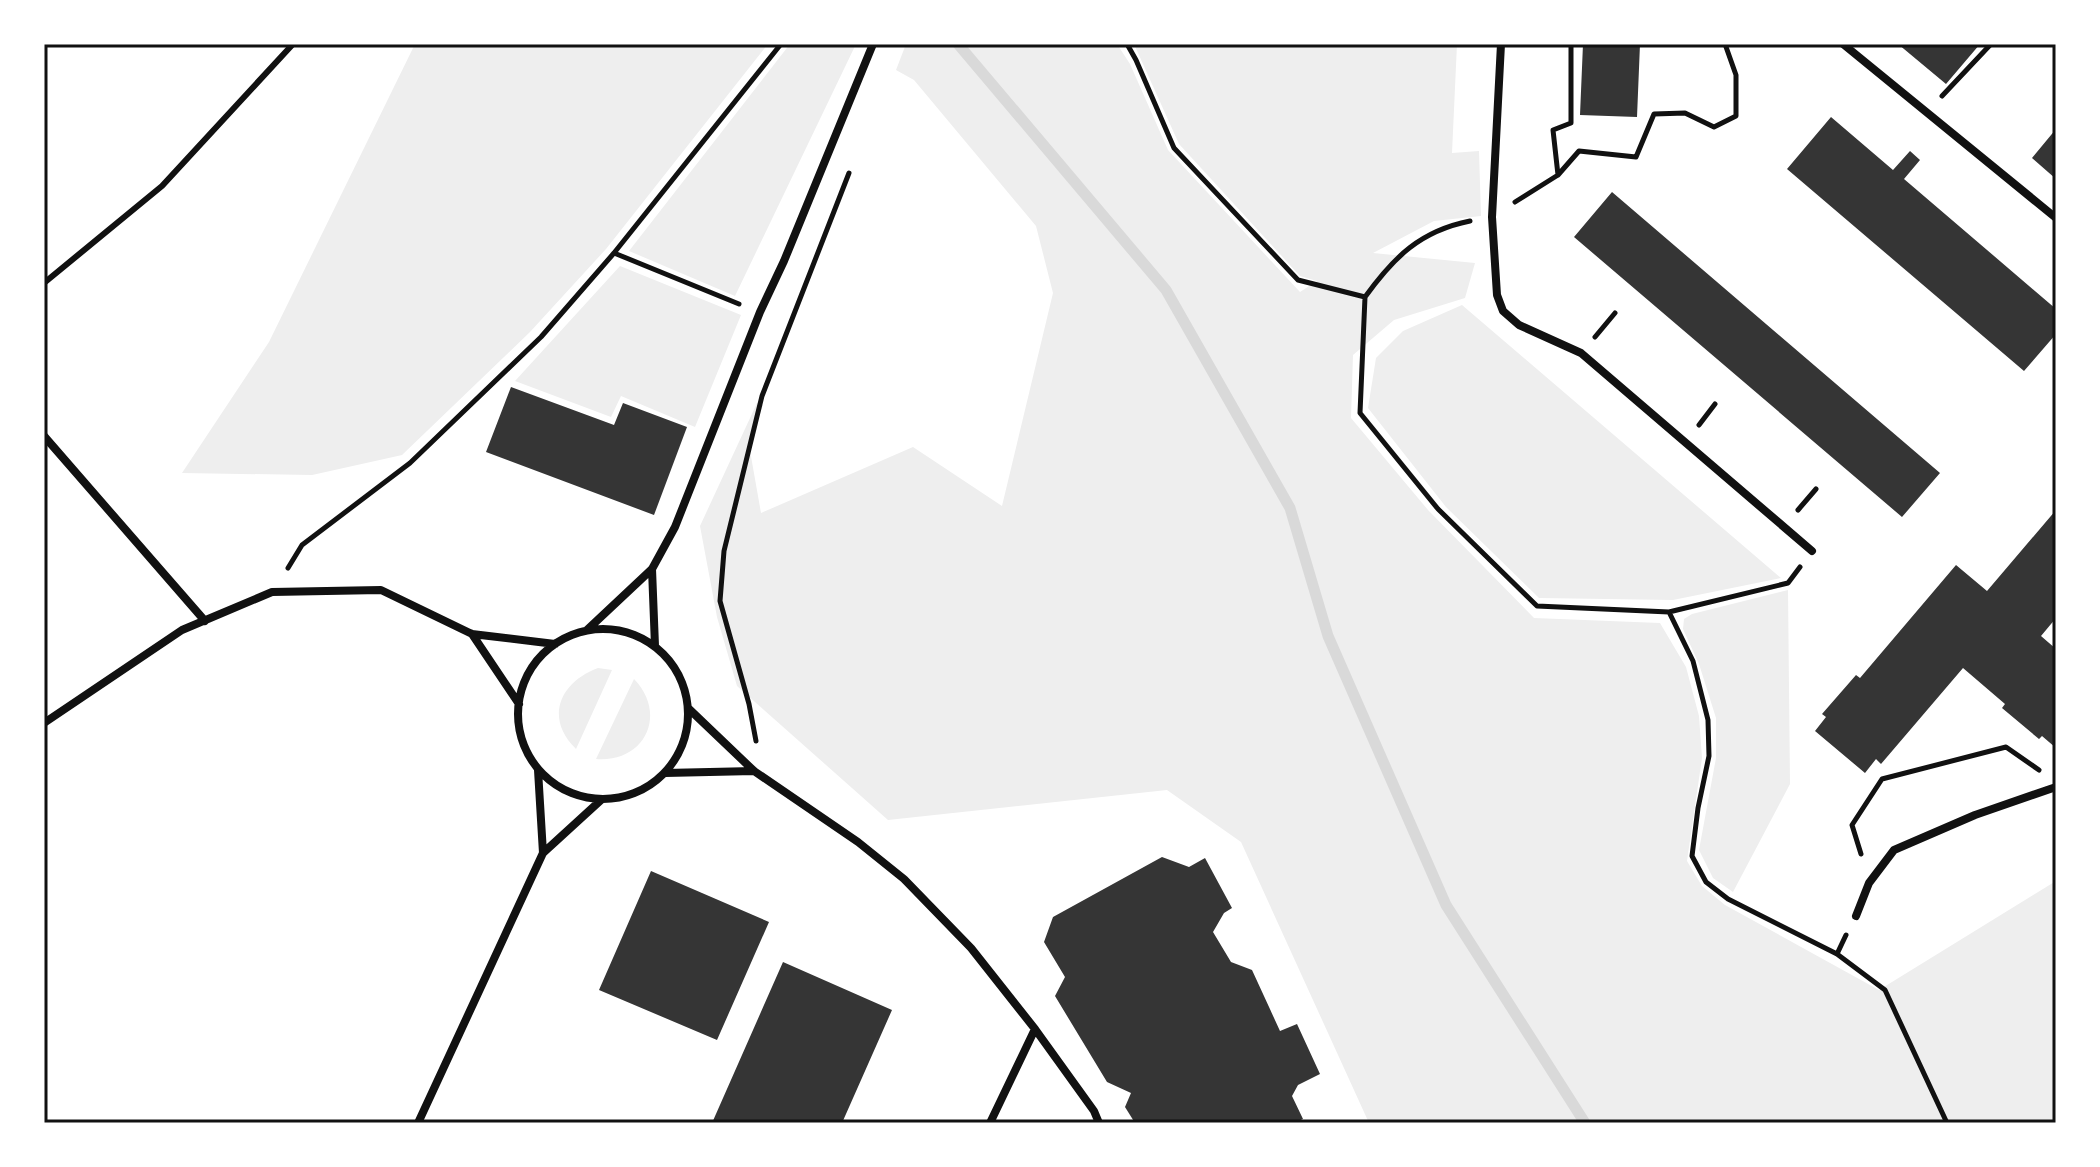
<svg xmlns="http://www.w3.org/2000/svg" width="2100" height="1167" font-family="'IBM Plex Serif',serif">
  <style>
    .green { fill: #eee }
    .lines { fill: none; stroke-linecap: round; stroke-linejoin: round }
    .stream { stroke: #d9d9d9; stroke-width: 11 }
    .building { fill: #353535 }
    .path { stroke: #111; stroke-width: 5 }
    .service { stroke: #111; stroke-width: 6 }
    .minor { stroke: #111; stroke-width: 8 }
    .neatline { fill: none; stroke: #111; stroke-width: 3 }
  </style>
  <rect width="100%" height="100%" fill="#fff"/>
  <path class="green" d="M415,44H768L606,249L530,332L402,455L312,475L182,473L269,342Z
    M790,44H856L735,296L629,251Z
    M906,44H1117L1130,64L1168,150L1300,292L1317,281L1300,276L1179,144L1134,44H1457L1452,153L1479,151L1481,216L1434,221L1373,253L1475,263L1465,298L1394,320L1353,355L1351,418L1428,510L1534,618L1660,623L1686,667L1699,716L1702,758L1687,861L1702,886L1725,905L1879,990L2056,881V1123H1369L1241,842L1167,790L888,820L737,686L717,617L700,526L757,403L763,405L749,445L761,513L913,447L1002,506L1053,293L1036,226L914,80L896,70Z
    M620,266L741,315L695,427L621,396L611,417L515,381Z
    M1462,305L1781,578L1673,600L1539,598L1446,507L1368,408L1376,358L1403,331Z
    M1788,590L1790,784L1733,892L1713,878L1699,850L1716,758V718L1699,664L1683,629L1684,619L1692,614Z
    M598,668L612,670L576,749C544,718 560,682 598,668Z
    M634,679C668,714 645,763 596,759Z"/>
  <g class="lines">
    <path class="stream" d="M958,44L1166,290L1290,508L1328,636L1446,905L1585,1123"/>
  </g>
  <path class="building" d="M1583,44H1640L1637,117L1580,115Z
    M1898,44H1980L1946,84Z
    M1831,117L1893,170L1910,151L1920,160L1904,179L2056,309V334L2024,371L1787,169Z
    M2056,129V179L2032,158Z
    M1612,192L1940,473L1902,517L1574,237Z
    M511,387L614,425L623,403L687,427L654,515L486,452Z
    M2056,510V618L2041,636L2056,649V748L2042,736L2039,739L2002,708L2005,704L1963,668L1881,764L1876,759L1865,773L1815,731L1826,717L1822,714L1856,675L1860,678L1956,565L1987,591Z
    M1162,857L1189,867L1205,858L1232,908L1224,913L1213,932L1231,962L1252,970L1280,1031L1297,1024L1320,1074L1298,1085L1292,1096L1303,1119L1294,1123H1135L1125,1107L1131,1093L1107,1082L1055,996L1065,977L1044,942L1053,917Z
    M651,871L769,922L717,1040L599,990Z
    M783,962L892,1010L842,1123H712Z"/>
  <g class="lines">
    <path class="path" d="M1127,44L1136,60L1174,148L1298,280L1365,297C1394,257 1420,231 1470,221
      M1942,96L1991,44
      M1558,175L1579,151L1636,157L1654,114L1685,113L1714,127L1736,116V75L1725,44
      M1515,202L1558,175L1553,130L1571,123V44
      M614,253L739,304
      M1365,297L1360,413L1438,509L1537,606L1669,612
      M1595,337L1615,313
      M1699,425L1715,404
      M1798,510L1816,489
      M1800,567L1788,583L1669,612L1693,661L1708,720L1709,756L1698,808L1692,856L1706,882L1728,899L1837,954L1885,990L1947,1123
      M288,568L302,545L410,463L541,337L614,253L781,44
      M756,741L749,704L720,601L724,551L762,396L849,173
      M1861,854L1852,825L1882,779L2006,747L2039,770
      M1837,954L1846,935"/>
    <path class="service" d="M44,283L162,186L293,44"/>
    <path class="minor" d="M1501,44L1492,217L1497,295L1503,311L1519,325L1581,353L1812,551
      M1843,44L2056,218
      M44,436L205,621
      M652,569L655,646
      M518 714a85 85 0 1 1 170 0a85 85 0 1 1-170 0Z
      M587,630L652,569L675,527L760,312L784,261L873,44
      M472,634L519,704
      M688,708L754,771L858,842L904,879L971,948L1035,1029L1094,1111L1099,1123
      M44,723L182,630L272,592L381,590L472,634L555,644
      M538,770L543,853
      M665,773L754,771
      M1856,916L1869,883L1894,850L1975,815L2056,787
      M418,1123L543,853L601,800
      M990,1123L1035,1029"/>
  </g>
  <rect width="2100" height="1167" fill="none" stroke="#ffffff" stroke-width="92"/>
  <rect x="46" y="46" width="2008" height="1075" class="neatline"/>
</svg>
